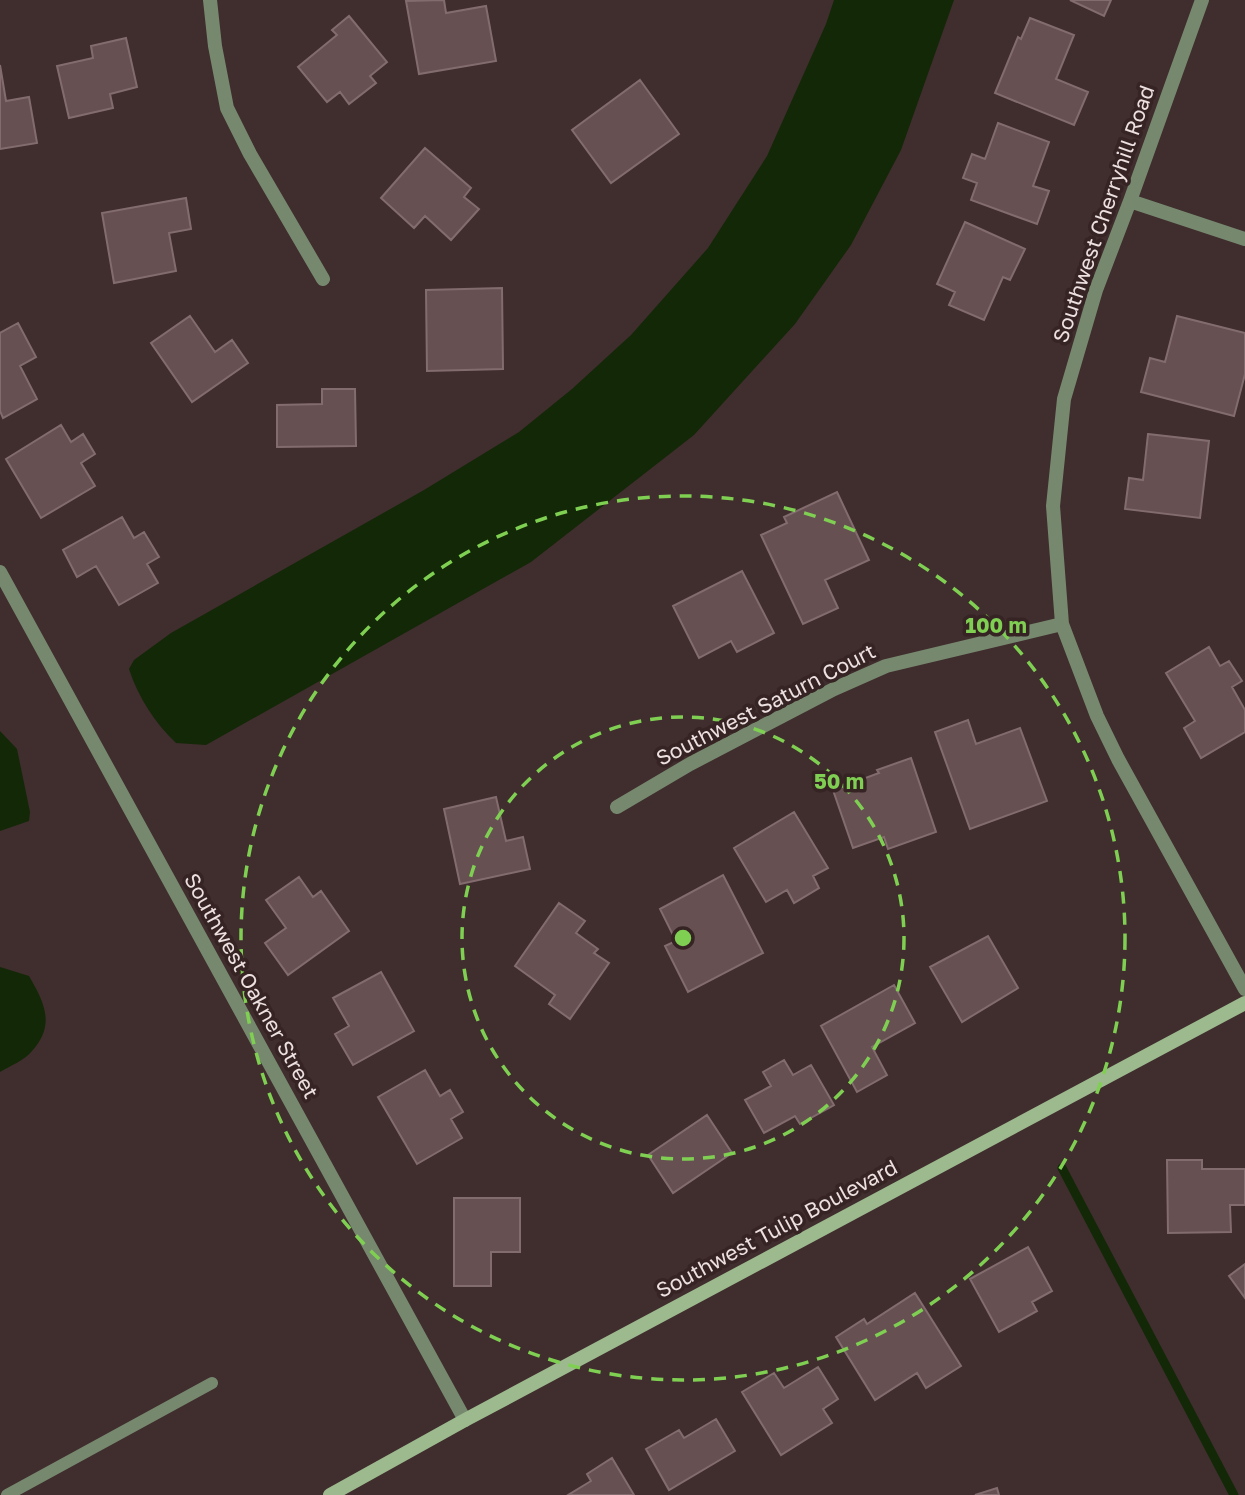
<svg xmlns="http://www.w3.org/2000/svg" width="1245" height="1495" font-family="'Golos Text',sans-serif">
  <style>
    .water { fill: #132807 }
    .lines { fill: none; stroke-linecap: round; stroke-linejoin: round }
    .stream { stroke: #132807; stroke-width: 9 }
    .building { fill: #665052; stroke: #836c6e; stroke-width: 2 }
    .lane { stroke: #76896e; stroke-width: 12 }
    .street { stroke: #76896e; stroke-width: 14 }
    .secondary { stroke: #9cba8e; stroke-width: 14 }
    .ring { fill: none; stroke: #7fd052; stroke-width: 3.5; stroke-dasharray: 12 9 }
    .labels { text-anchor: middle; stroke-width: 7; stroke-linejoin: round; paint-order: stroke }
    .street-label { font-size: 21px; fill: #ede0e0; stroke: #362324 }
    .centre { fill: #7fd052; stroke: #362324; stroke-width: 3.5 }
    .ring-label { font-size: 21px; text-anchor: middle; font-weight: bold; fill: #7fd052; stroke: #362324; stroke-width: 7; stroke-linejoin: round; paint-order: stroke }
  </style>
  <rect width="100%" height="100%" fill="#402d2e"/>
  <path class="water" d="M834,0H954L901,150L851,245L795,324L694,435L531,562L206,745L176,743C155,723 138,697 129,669L134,660L171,633L424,490L519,432L572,389L631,335L708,248L767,156L826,24Z
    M0,731L17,749L30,812L29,821L0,831Z
    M0,967L29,976C44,1002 56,1025 32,1051C25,1060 10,1066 0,1072Z"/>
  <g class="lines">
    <path class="stream" d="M1062,1168L1234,1495"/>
  </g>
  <path class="building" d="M444,0L446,13L486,6L496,61L419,74L406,1Z
    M1070,0H1111L1104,16Z
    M349,16L387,62L370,76L376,83L349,104L340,92L327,102L298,67L337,35L332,30Z
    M1030,18L1074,35L1056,79L1088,92L1074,125L995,93L1018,37L1021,39Z
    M126,38L137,87L110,94L113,108L69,118L57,66L93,58L91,46Z
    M0,65L6,101L29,97L37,143L0,149Z
    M640,80L679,134L611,183L572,130Z
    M998,123L1049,142L1033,186L1049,191L1037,224L971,200L977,183L963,178L972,154L985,159Z
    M425,148L471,188L464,197L479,209L451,240L425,216L414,228L381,198Z
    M186,198L191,229L169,233L176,271L114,283L102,213Z
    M965,222L1025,249L1010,280L1003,277L984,320L949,305L955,292L937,284Z
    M502,288L503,369L427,371L426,290Z
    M190,316L215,352L232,340L248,363L192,402L151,343Z
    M1177,316L1245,333V374L1234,416L1141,392L1150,358L1165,362Z
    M18,323L36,357L20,366L37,399L3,418L0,411V333Z
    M322,389H355L356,446L277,447V405L322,404Z
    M61,425L71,442L83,434L95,454L81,463L95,486L41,518L6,459Z
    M1148,434L1209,441L1200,518L1125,509L1129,478L1143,480Z
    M837,492L869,560L825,580L838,608L803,624L761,535L787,523L784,517Z
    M122,517L134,538L144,532L159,557L147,564L158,583L119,605L96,566L77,577L63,550Z
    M742,571L774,633L737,652L731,641L699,658L673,606Z
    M1209,647L1220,666L1229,661L1242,681L1232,687L1245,710V732L1201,758L1184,728L1195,721L1166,673Z
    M968,720L976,744L1020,728L1047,801L970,829L935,732Z
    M911,758L936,832L888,849L884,837L853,848L833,790L879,773L877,770Z
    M496,797L506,841L523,837L530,869L460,884L444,809Z
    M794,812L828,868L813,876L819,888L794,903L787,890L766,902L734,848Z
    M723,875L763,953L688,992L665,946L676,941L660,909Z
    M299,877L313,897L321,891L349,931L288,975L265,943L286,928L266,900Z
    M559,903L585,921L576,933L598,949L594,953L609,963L570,1019L549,1004L555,995L515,966Z
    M988,936L1018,988L962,1022L930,967Z
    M381,972L414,1031L353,1065L335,1034L349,1026L333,998Z
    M894,985L915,1023L872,1047L887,1075L857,1092L821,1026Z
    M784,1060L793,1075L811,1065L834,1105L800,1124L795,1116L764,1133L745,1100L771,1086L763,1072Z
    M425,1070L440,1096L450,1090L463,1112L451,1119L462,1138L417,1164L378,1097Z
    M707,1115L732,1153L673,1193L648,1155Z
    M1167,1160H1202V1169H1245V1205H1230L1231,1232L1168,1233Z
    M454,1198H520V1252H491V1286H454Z
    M1028,1247L1052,1291L1032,1302L1037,1311L999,1332L970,1279Z
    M1245,1264V1298L1229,1276Z
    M915,1293L961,1366L926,1388L917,1373L875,1400L836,1337L864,1319L867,1324Z
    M818,1367L838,1399L823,1409L832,1423L781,1455L742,1392L774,1373L784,1388Z
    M716,1419L735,1451L669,1490L646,1449L679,1430L684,1438Z
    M612,1458L634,1495H568L591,1481L587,1474Z
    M997,1488L999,1495H975Z"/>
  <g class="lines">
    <path class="lane" d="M7,1495L212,1383"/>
    <path class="street" d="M210,0L215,46L227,108L250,154L323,279
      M1202,0L1130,201L1096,290L1064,399L1053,506L1062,624L1097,716L1118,759L1245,989
      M1130,201L1245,239
      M0,572L465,1420
      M617,807L690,764L834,689L886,666L1062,624"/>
    <path class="secondary" d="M330,1495L465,1420L1245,1003"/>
  </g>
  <g class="ring">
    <circle cx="683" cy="938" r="221"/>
    <circle cx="683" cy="938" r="442"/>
  </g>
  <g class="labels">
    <g class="street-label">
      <text transform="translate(1104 214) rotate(-71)" y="7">Southwest Cherryhill Road</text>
      <text transform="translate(766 705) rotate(-27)" y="7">Southwest Saturn Court</text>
      <text transform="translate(251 986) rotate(61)" y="7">Southwest Oakner Street</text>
      <text transform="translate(777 1229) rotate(-28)" y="7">Southwest Tulip Boulevard</text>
    </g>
  </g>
  <circle cx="683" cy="938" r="10" class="centre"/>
  <g class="ring-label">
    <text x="996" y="633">100 m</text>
    <text x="839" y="789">50 m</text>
  </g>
</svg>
